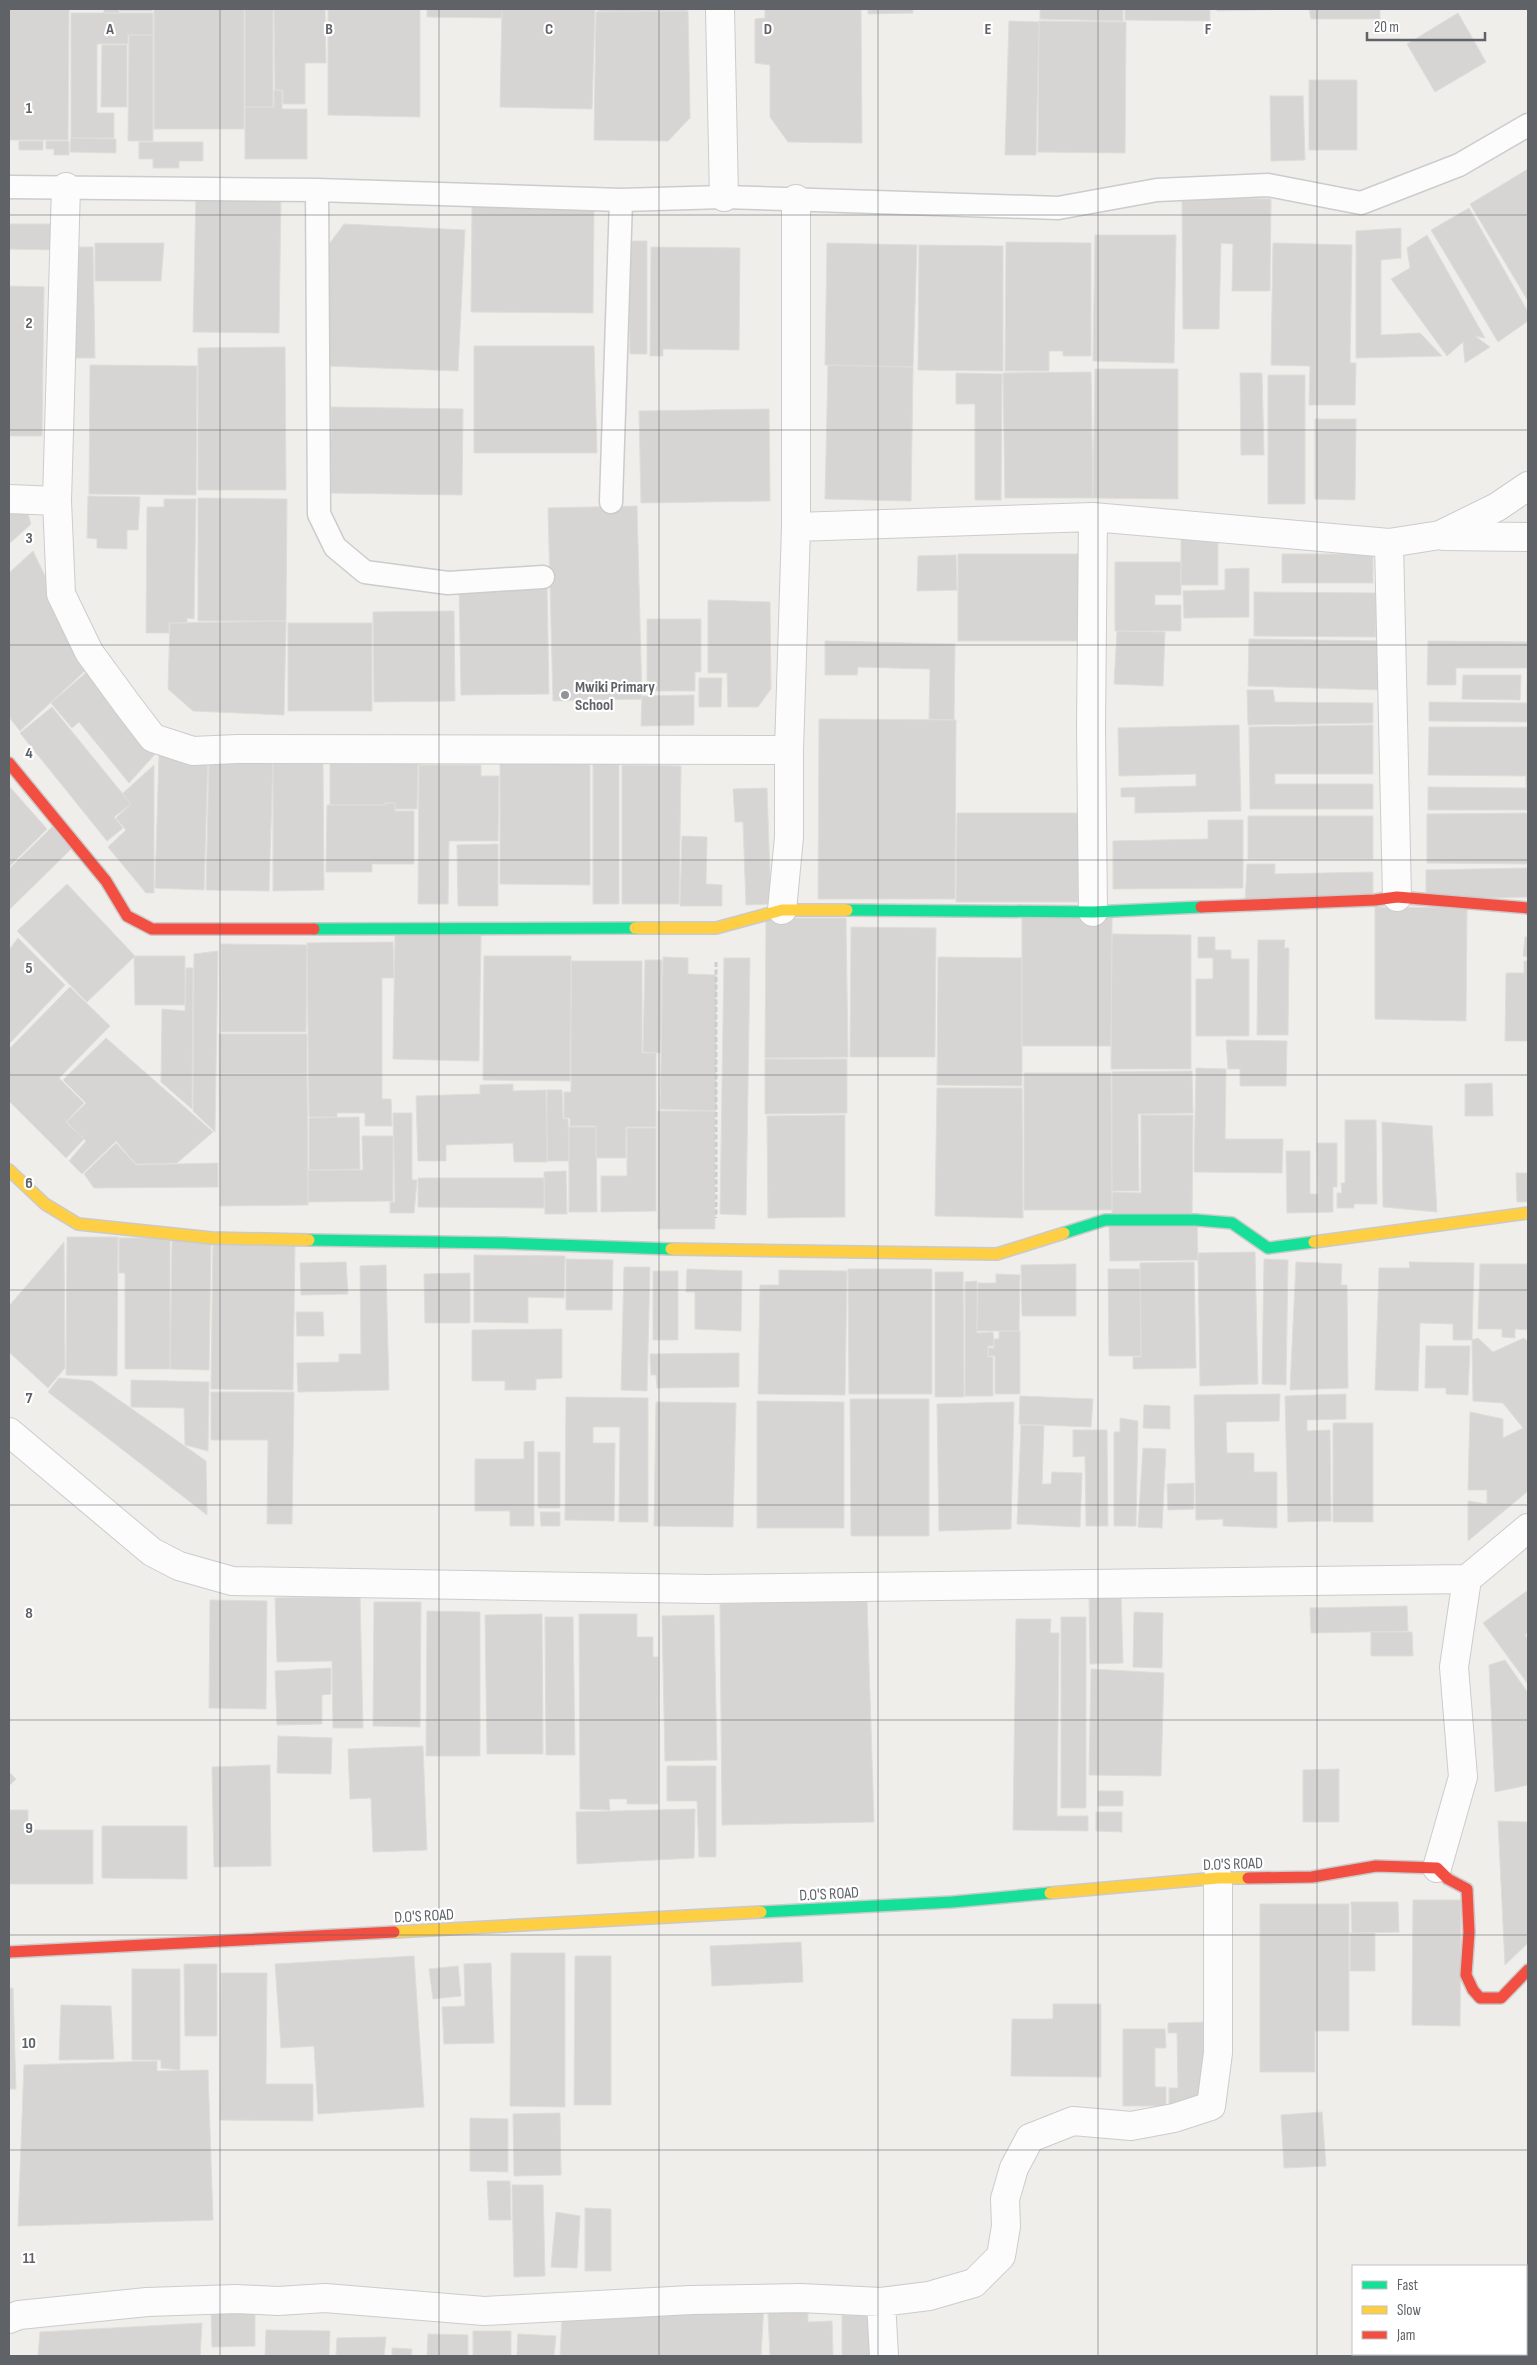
<svg xmlns="http://www.w3.org/2000/svg" width="1537" height="2365" font-family="'Sofia Sans Condensed',sans-serif">
  <style>
    .building { fill: #d6d5d3; stroke: #deddd9 }
    .lines { fill: none; stroke-linecap: round; stroke-linejoin: round }
    .lane-casing { stroke: #cbcccc; stroke-width: 25 }
    .street-casing { stroke: #cbcccc; stroke-width: 30 }
    .fast-casing { stroke: #cacacb; stroke-width: 14 }
    .slow-casing { stroke: #cacacb; stroke-width: 14 }
    .jam-casing { stroke: #cacacb; stroke-width: 14 }
    .path { stroke: #cacfcc; stroke-width: 3; stroke-dasharray: 5 2.5; stroke-linecap: butt }
    .lane { stroke: #fdfcfc; stroke-width: 22 }
    .street { stroke: #fdfcfc; stroke-width: 28 }
    .fast { stroke: #16e098; stroke-width: 11 }
    .slow { stroke: #ffcf43; stroke-width: 11 }
    .jam { stroke: #f24e42; stroke-width: 11 }
    .grid { fill: none; stroke: #5f6368; stroke-width: 1; stroke-opacity: 0.55 }
    .poi-dot { fill: #919496; stroke: #fff; stroke-width: 2 }
    .labels { text-anchor: middle; stroke-width: 4.5; stroke-linejoin: round; paint-order: stroke }
    .poi-label { font-size: 16px; font-weight: bold; fill: #5f6368; stroke: #fff; text-anchor: start }
    .street-label { font-size: 16px; fill: #5f6368; stroke: #fff }
    .grid-label { font-size: 16px; text-anchor: middle; font-weight: bold; fill: #5f6368; stroke: #fff; stroke-width: 4.5; stroke-linejoin: round; paint-order: stroke }
  </style>
  <rect width="100%" height="100%" fill="#efeeea"/>
  <path class="building" d="M9,9H69L68,140H9Z
    M104,9H119V13H104Z
    M120,9H152V11H120Z
    M154,9H244V129H154Z
    M245,9H273V107H245Z
    M274,9H325L326,63H305V104H283V90H275Z
    M328,9H420V117L328,115Z
    M427,9H502V18L427,17Z
    M502,9H595L592,109L500,107Z
    M598,9H640V12L598,11Z
    M641,9H686V11H641Z
    M765,9H861L862,143L788,142L770,117V65L755,63V19L765,18Z
    M868,9H913V13L868,14Z
    M1040,9H1123V21L1040,19Z
    M1125,9H1210V21L1125,20Z
    M1217,9H1297L1217,11Z
    M1309,9H1380V19H1311Z
    M688,11L690,118L668,141L594,140L596,12Z
    M71,13H153V35H128V44H97V113H114V138H71Z
    M1458,13L1486,62L1435,92L1407,44Z
    M1009,21L1039,22L1036,155H1005Z
    M1039,21L1126,22L1125,153L1038,152Z
    M129,35H153V141H128Z
    M102,45H127V107H101Z
    M1309,80H1357V150H1309Z
    M274,90H282V109H307V159H245V107H274Z
    M1270,96H1303L1305,160L1271,161Z
    M71,138L116,139V153L70,152Z
    M19,141H43V150H19Z
    M46,141H69V155H54V149H46Z
    M139,142H203V161H179V168H153V159H139Z
    M1528,169V301L1470,204Z
    M196,193L281,195L279,333L193,332Z
    M1182,197L1271,199L1270,291H1232L1233,244L1221,243L1219,329H1183Z
    M472,205L594,206L593,313L471,312Z
    M1469,208L1528,312V321L1498,342L1431,230Z
    M9,224H58V250L9,249Z
    M344,224L465,230L458,371L328,366L327,247Z
    M1401,228V258L1381,260V335L1420,333L1442,356L1356,358V231Z
    M1095,235H1176L1174,363L1093,361Z
    M1427,235L1485,338L1475,336L1490,347L1465,363L1463,342L1447,356L1391,279L1410,268L1407,248Z
    M628,241H647V354H630Z
    M1006,242L1091,243V356H1063V351H1049V371H1005Z
    M95,243H164L161,281H95Z
    M827,243L917,245L913,367L825,365Z
    M1273,243L1352,245L1350,363H1356L1355,405H1309L1310,366L1271,365Z
    M919,245L1003,246V371L918,370Z
    M70,247H93L95,358H71Z
    M651,247L740,248L739,350L663,349V356H650Z
    M9,286L44,287L42,436H9Z
    M474,346H594L597,453H474Z
    M285,347L286,490H198V348Z
    M90,365L197,366L196,495L89,494Z
    M828,365L913,367L911,501L825,499Z
    M1095,369H1178V499L1093,498Z
    M1091,372L1093,498H1005L1003,373Z
    M956,373L1002,374L1001,500H975V404H956Z
    M1240,373H1262L1264,455H1241Z
    M1268,375H1305V504H1268Z
    M331,407L463,409L462,495L331,493V458H322V438H331Z
    M769,409L770,501L641,503L639,411Z
    M1315,419H1356L1355,500L1315,499Z
    M88,496L140,497L138,530H127V549L97,548V539L87,538Z
    M198,498L287,499L286,621H198Z
    M164,499H196L194,619L187,618V623H169V633H146L147,507H164Z
    M9,506L26,507L31,524L9,544Z
    M637,506L642,699L553,701L548,508Z
    M1181,533H1218V585H1181Z
    M33,551L89,667L20,731L9,717V573Z
    M958,554H1084V641H958Z
    M1282,554H1373V583H1282Z
    M956,555L957,590L917,591L918,556Z
    M1115,562H1181V595H1155V605H1181V631H1115Z
    M1249,568V617L1184,618L1183,591L1225,590V569Z
    M547,587L549,694L461,695L459,589Z
    M1254,592L1376,593V637L1254,636Z
    M708,600L770,602L771,689L758,707H728L727,673H708Z
    M454,611L455,701L374,702L373,612Z
    M647,619H701V672H695V691H647Z
    M286,621L284,715L193,711L168,689L170,623Z
    M288,623H372V711H288Z
    M1117,631L1165,632L1163,686L1114,684Z
    M1249,639L1383,641L1382,690L1248,686Z
    M825,641L955,644L954,720L929,719L930,669L858,667L857,675H825Z
    M1428,641L1528,642V722L1429,721V702L1527,703V668H1456V685H1427Z
    M89,670L158,751L129,783L79,722L72,728L51,703Z
    M1463,675H1521L1520,700L1462,699Z
    M699,678H722L721,707H699Z
    M1247,690H1273L1275,702L1373,703V723L1248,725Z
    M694,695V725L641,726L642,696Z
    M52,707L131,804L114,817L123,828L107,841L20,733Z
    M819,719L956,720L955,899H818Z
    M1239,725L1241,811L1135,813V797H1121V788L1196,786V774L1119,776L1118,728Z
    M1373,725V774H1275V784H1373V809H1250L1249,727Z
    M1429,727H1528V810H1428V787L1526,788V776L1428,775Z
    M159,753L208,755L204,890L155,888Z
    M500,755L590,756V885L500,884Z
    M209,757L273,759L269,891L206,890Z
    M273,761H323L324,890L273,891Z
    M593,761H619V904H593Z
    M330,763H418L417,809H395V803H385V805H330Z
    M154,765V893H146L108,847L126,830L116,818L131,804L122,794Z
    M419,765H481V776H499L498,841H449L448,904H418Z
    M622,765L681,766L679,904H622Z
    M9,786L47,829L9,867Z
    M767,788L771,904L746,905L743,822H735L733,789Z
    M385,803H395V811H414V864H372V872H326L327,805H385Z
    M957,813H1078V902H956Z
    M1528,813V864L1427,863V814Z
    M1248,816H1373V859H1248Z
    M1208,820H1243V888L1113,889V841L1208,839Z
    M52,827L72,848L9,910V869Z
    M682,836L707,837L706,884L722,885V906H680Z
    M498,844V906H458L457,845Z
    M1247,864H1275V874L1373,872V894L1245,903Z
    M1528,868V897L1426,899V870Z
    M67,884L135,956L87,1002L17,931Z
    M1375,907L1467,908L1466,1021L1375,1019Z
    M1022,917H1112L1111,1046H1022Z
    M766,918H846L848,1057L765,1058Z
    M851,927L936,928L935,1057H850Z
    M395,933L481,935L479,1061L393,1059Z
    M1112,934L1191,935V1069H1111Z
    M1198,937H1215V950H1231V959H1249V1036H1196V979H1213V958H1198Z
    M1525,937H1528V957L1523,956Z
    M18,938L65,985L9,1044V950Z
    M1258,940H1285L1284,948H1289L1288,1035H1257Z
    M393,942L394,978H382V1099H391L392,1126H365V1113H337V1117H309L307,943Z
    M221,944L307,945L306,1032H221Z
    M218,951L215,1132L193,1111L194,954Z
    M134,956H185V1005H135Z
    M484,956H571L570,1081L483,1080Z
    M663,957L688,958V974L716,975V1111L660,1109Z
    M938,957L1022,958V1086L937,1085Z
    M724,958H750L746,1215L720,1214Z
    M645,960H662L661,1053L643,1052Z
    M571,961H642V1053H656V1127H626V1158H596V1126H570V1118H564V1092H571Z
    M1524,961H1528V1041H1505L1506,973H1524Z
    M186,968H193L192,1109L161,1082L162,1009L185,1011Z
    M70,987L110,1026L59,1078L84,1103L66,1122L84,1139L66,1158L9,1101V1049Z
    M219,1034H307V1074H219Z
    M106,1038L213,1132L177,1163L136,1164L116,1141L82,1174L69,1161L86,1141L67,1122L86,1103L63,1080Z
    M1226,1040L1287,1041L1286,1086H1240V1069H1228Z
    M765,1059H847V1113L765,1114Z
    M1196,1068L1226,1069L1225,1139H1283L1282,1173L1194,1172Z
    M1192,1071L1193,1113L1138,1114L1139,1191H1112V1072Z
    M1024,1073H1111L1112,1210H1024Z
    M219,1074H307L308,1205L220,1206Z
    M1492,1083L1493,1116H1465V1084Z
    M513,1084V1091L546,1090L547,1162H514L513,1143L446,1145V1161H418L416,1096L480,1094V1085Z
    M937,1088H1022L1023,1218L935,1216Z
    M547,1090H562L563,1119H568L569,1161H547Z
    M658,1111H715V1229H658Z
    M393,1113H412V1180H417L414,1213H390V1202H395Z
    M845,1115V1217L768,1218L767,1116Z
    M1141,1115H1193L1192,1219L1112,1218V1192L1141,1193Z
    M359,1117L360,1169L309,1170V1118Z
    M1345,1120H1376L1377,1204H1354V1208H1337V1193H1342L1341,1183H1345Z
    M1382,1122L1432,1126L1437,1212L1383,1207Z
    M569,1127H596L597,1212H569Z
    M627,1128H656V1211L601,1212V1176H627Z
    M362,1136H393V1201L308,1202V1170H363Z
    M116,1143L136,1165L218,1163V1187L94,1188L84,1174Z
    M1317,1143H1337V1187H1333V1212L1287,1213L1286,1151H1310V1194H1318Z
    M566,1171L567,1214H545L544,1172Z
    M1516,1173H1528V1202H1517Z
    M418,1178H544V1208L418,1207Z
    M1197,1221L1198,1260L1110,1261L1109,1223Z
    M67,1237H118L117,1376L66,1375Z
    M119,1238H170V1369H125V1273H119Z
    M172,1239H211L209,1370L170,1369Z
    M64,1242L65,1368L48,1388L9,1352V1306Z
    M213,1243L295,1244L293,1390L211,1389Z
    M1255,1252L1258,1384L1200,1386L1198,1253Z
    M474,1255L565,1256L564,1298L528,1297V1323L474,1322Z
    M566,1259L613,1260L612,1310H566Z
    M1264,1259L1288,1260L1286,1385L1262,1384Z
    M346,1262L348,1294L301,1295L300,1263Z
    M1194,1262L1196,1368L1133,1369V1357H1141L1140,1263Z
    M1296,1262L1342,1264L1341,1285H1347L1348,1388L1290,1390Z
    M1409,1262L1474,1263L1472,1340H1453V1324L1420,1323L1418,1391L1375,1390L1379,1268H1410Z
    M1076,1264V1316H1022L1021,1265Z
    M1480,1264H1528V1330L1515,1329V1338L1502,1337V1329H1478Z
    M386,1265L389,1390L298,1392L297,1363L339,1362V1354H361L360,1266Z
    M624,1267H650L647,1391L621,1390Z
    M687,1269L742,1271L741,1331L695,1329V1292H686Z
    M848,1269H932V1394H849Z
    M1108,1269H1140L1141,1356H1109Z
    M779,1270L847,1271L845,1395L758,1394L760,1285H779Z
    M653,1271H678V1340H653Z
    M935,1272H963L964,1397H935Z
    M470,1273V1323H425L424,1274Z
    M996,1274L1020,1275L1019,1331H977L978,1283H996Z
    M977,1281V1333L993,1332L994,1346H988V1357H993V1396H965V1282Z
    M296,1312H323L324,1336H297Z
    M562,1329V1378L536,1379V1390H505V1381H472V1330Z
    M999,1331H1020V1394H995V1356H988V1348H994V1339H999Z
    M1478,1338L1493,1352L1524,1338L1528,1342V1491L1468,1541V1501L1487,1504V1490H1468L1470,1412L1503,1419V1438L1523,1428L1503,1403L1473,1401L1472,1340Z
    M1426,1346H1470L1468,1395L1446,1394V1388H1425Z
    M739,1353V1387L657,1388L656,1375H651L650,1354Z
    M59,1378L92,1381L206,1461L207,1515L48,1392Z
    M131,1380L209,1382L208,1451L185,1445L184,1408L131,1407Z
    M211,1392H294L292,1524H267L268,1440H211Z
    M1280,1394L1279,1421L1226,1422L1227,1453H1254V1472H1277V1528L1223,1526V1519L1196,1520L1194,1395Z
    M1346,1394V1419L1307,1420V1431L1330,1430L1331,1521L1288,1522L1285,1396Z
    M1020,1396L1093,1399L1091,1427L1019,1424Z
    M566,1397L648,1398V1522H619L620,1427H593V1443H615L614,1521L565,1520Z
    M850,1399H929V1536H851Z
    M757,1401L844,1402V1528H757Z
    M656,1402L736,1403L733,1527L654,1526Z
    M1014,1402L1011,1529L939,1531L937,1404Z
    M1144,1405L1170,1406V1429L1143,1428Z
    M1120,1418L1138,1421L1136,1526H1114V1432H1120Z
    M1333,1423H1373V1522H1333Z
    M1021,1425L1044,1426L1042,1484H1051L1052,1472L1082,1473L1080,1527L1017,1524Z
    M1073,1430H1107L1108,1526H1086L1085,1456L1073,1457Z
    M534,1441V1526H510V1511H475V1459H524V1442Z
    M1143,1448L1166,1449L1162,1528L1138,1527Z
    M538,1452H560V1508H538Z
    M1194,1483V1509L1168,1510L1167,1484Z
    M540,1512H560V1526H541Z
    M1528,1590V1632L1525,1635L1528,1640V1684L1483,1623Z
    M1121,1594L1123,1663L1090,1664L1089,1595Z
    M360,1596L363,1728H333L332,1661L277,1662L275,1598Z
    M867,1599L874,1822L722,1825L720,1604Z
    M210,1600L267,1601L266,1709L209,1708Z
    M374,1602H421L420,1727L373,1726Z
    M1407,1606L1408,1631L1311,1633L1310,1608Z
    M427,1611L480,1612V1756H426Z
    M1134,1612L1163,1613L1162,1668L1133,1667Z
    M542,1614L543,1754H487L485,1615Z
    M579,1614H637V1637H653V1657H658V1804H627V1799H609L610,1810L580,1809Z
    M714,1615L717,1760L665,1761L662,1616Z
    M545,1617H573L575,1755H546Z
    M1061,1617H1086V1808H1061Z
    M1016,1619H1051L1050,1633H1059L1057,1816H1088V1831L1013,1830Z
    M1371,1632H1412L1413,1656H1371Z
    M1505,1660L1528,1693V1785L1495,1792L1489,1665Z
    M331,1668V1694L322,1695V1724L277,1725L275,1671Z
    M1091,1669L1164,1673L1161,1776L1089,1775Z
    M278,1736L332,1738L331,1774L277,1773Z
    M423,1746L427,1850L373,1852L371,1798L350,1799L348,1749Z
    M270,1765L271,1866L214,1867L212,1767Z
    M667,1766H716V1857H699L697,1801H667Z
    M1339,1769V1822H1303V1770Z
    M9,1772L16,1779L9,1786Z
    M1098,1791H1123V1806H1098Z
    M695,1809L694,1858L577,1864L576,1812Z
    M9,1810H28V1830H93V1884H9Z
    M1096,1812H1122V1832L1096,1831Z
    M1498,1821L1528,1822V1943L1505,1965Z
    M102,1826H187V1879L102,1878Z
    M1413,1900H1461L1460,2026L1412,2025Z
    M1351,1902H1398L1399,1932L1352,1933Z
    M1260,1904H1349V2031H1315V2072H1260Z
    M1350,1933H1375V1971H1350Z
    M801,1942L803,1982L712,1986L710,1946Z
    M511,1953H565V2107L510,2106Z
    M414,1956L424,2107L318,2114L314,2046L281,2048L275,1964Z
    M575,1956H611V2105H574Z
    M491,1963L494,2043L444,2044L442,2007L465,2006L464,1964Z
    M184,1964H217V2036H185Z
    M458,1966L461,1996L433,1999L429,1969Z
    M132,1969H180V2070L161,2068V2060H132Z
    M221,1973H267L266,2084H313V2121L220,2120Z
    M9,1988H13L16,2089H9Z
    M1053,2004H1101V2077L1011,2076L1012,2019H1053Z
    M61,2005L111,2006L114,2059L59,2060Z
    M1208,2022L1209,2104L1169,2105V2088H1178L1177,2033H1168V2023Z
    M1123,2029H1165L1166,2048H1155V2087H1166V2106H1123Z
    M157,2061V2071L208,2070L213,2220L18,2226L24,2065Z
    M1322,2112L1326,2166L1284,2168L1281,2115Z
    M560,2113L561,2175L514,2176L513,2114Z
    M470,2118L508,2119V2172L470,2171Z
    M487,2181H510L511,2220H489Z
    M512,2185H543L545,2276L514,2277Z
    M585,2208L611,2209V2271H585Z
    M556,2212L580,2216L577,2268L551,2267Z
    M764,2303L761,2356H560L562,2317Z
    M255,2309V2346L212,2347L211,2310Z
    M808,2311V2322L832,2321L833,2356H770L768,2313Z
    M842,2315H877V2356H842Z
    M202,2323L200,2356H38L40,2332Z
    M266,2330L330,2331L329,2356H265Z
    M473,2331H511V2356H473Z
    M428,2334L468,2335V2356H427Z
    M518,2334L556,2336L554,2356H517Z
    M386,2337L384,2356H336L337,2338Z
    M392,2348L412,2349L411,2356H392Z"/>
  <g class="lines">
    <g class="lane-casing">
      <path id="lane" d="M9,187L317,190L621,200L724,197L1058,208L1157,190L1268,185L1361,203L1459,165L1528,125
        M317,190L319,514L335,547L365,572L448,583L543,577
        M611,502L621,200"/>
    </g>
    <g class="street-casing">
      <path id="street" d="M720,9L724,197
        M9,499L57,501L61,594L89,652L127,704L153,738L193,751L237,749L789,750
        M57,501L66,187
        M1093,517L1091,728L1093,912
        M796,527L1093,517L1389,543L1440,535L1497,507L1528,486
        M1444,536L1528,537
        M1389,543L1397,897
        M782,910L789,837V750L796,527V199
        M9,1432L152,1552L179,1566L232,1581L707,1589L1467,1579
        M1437,1868L1463,1777L1454,1667L1467,1579L1528,1528
        M881,2302L884,2356
        M9,2319L19,2315L147,2302L236,2299L278,2301L325,2298L484,2311L691,2300L800,2298L881,2302L929,2296L974,2283L1001,2256L1006,2226L1005,2199L1014,2168L1030,2138L1073,2121L1131,2126L1174,2118L1211,2106L1218,2053V1878"/>
    </g>
    <g class="fast-casing">
      <path id="fast" d="M847,910L1093,912L1201,907
        M314,929L635,928
        M1064,1233L1105,1220H1196L1232,1223L1268,1248L1314,1242
        M309,1240L504,1243L671,1249
        M761,1912L952,1902L1050,1893"/>
    </g>
    <g class="slow-casing">
      <path id="slow" d="M635,928H716L782,910H847
        M9,1170L45,1204L78,1224L212,1238L309,1240
        M1314,1242L1528,1213
        M671,1249L997,1254L1064,1233
        M1050,1893L1218,1878H1248
        M394,1932L761,1912"/>
    </g>
    <g class="jam-casing">
      <path id="jam" d="M9,763L106,881L127,916L152,929H314
        M1201,907L1375,900L1397,897L1528,908
        M1248,1878L1312,1877L1376,1866L1437,1868L1448,1879L1467,1889L1469,1932L1466,1975L1473,1990L1480,1998H1501L1528,1970
        M9,1952L394,1932"/>
    </g>
    <path class="path" d="M716,962V1218"/>
    <use href="#lane" class="lane"/>
    <use href="#street" class="street"/>
    <use href="#fast" class="fast"/>
    <use href="#slow" class="slow"/>
    <use href="#jam" class="jam"/>
  </g>
  <path class="grid" d="M220,9V2356M439,9V2356M659,9V2356M878,9V2356M1098,9V2356M1317,9V2356M9,215H1528M9,430H1528M9,645H1528M9,860H1528M9,1075H1528M9,1290H1528M9,1505H1528M9,1720H1528M9,1935H1528M9,2150H1528"/>
  <circle class="poi-dot" cx="565" cy="695" r="5"/>
  <g class="labels">
    <g class="poi-label">
      <text x="575" y="692">Mwiki Primary<tspan x="575" dy="18">School</tspan></text>
    </g>
    <g class="street-label">
      <text transform="translate(1233 1863) rotate(-2)" y="6">D.O'S ROAD</text>
      <text transform="translate(829 1893) rotate(-3)" y="6">D.O'S ROAD</text>
      <text transform="translate(424 1915) rotate(-3)" y="6">D.O'S ROAD</text>
    </g>
  </g>
  <g class="grid-label">
    <text x="110" y="34">A</text>
    <text x="329" y="34">B</text>
    <text x="549" y="34">C</text>
    <text x="768" y="34">D</text>
    <text x="988" y="34">E</text>
    <text x="1208" y="34">F</text>
    <text x="29" y="113">1</text>
    <text x="29" y="328">2</text>
    <text x="29" y="543">3</text>
    <text x="29" y="758">4</text>
    <text x="29" y="973">5</text>
    <text x="29" y="1188">6</text>
    <text x="29" y="1403">7</text>
    <text x="29" y="1618">8</text>
    <text x="29" y="1833">9</text>
    <text x="29" y="2048">10</text>
    <text x="29" y="2263">11</text>
  </g>
  <rect width="1537" height="2365" fill="none" stroke="#5f6368" stroke-width="20"/>
  <rect x="1352" y="2265" width="175" height="90" fill="#ffffff" stroke="#bfc1c3"/>
  <rect x="1362" y="2281" width="25" height="8" fill="#16e098" stroke="#bfc1c3"/>
  <text x="1397" y="2290" font-size="15" fill="#5f6368">Fast</text>
  <rect x="1362" y="2306" width="25" height="8" fill="#ffcf43" stroke="#bfc1c3"/>
  <text x="1397" y="2315" font-size="15" fill="#5f6368">Slow</text>
  <rect x="1362" y="2331" width="25" height="8" fill="#f24e42" stroke="#bfc1c3"/>
  <text x="1397" y="2340" font-size="15" fill="#5f6368">Jam</text>
  <path d="M1367 32v8h118v-8" fill="none" stroke="#5f6368" stroke-width="2.5"/>
  <text x="1374" y="32" font-size="15" fill="#5f6368" stroke="#ffffff" stroke-width="4" paint-order="stroke">20 m</text>
</svg>
